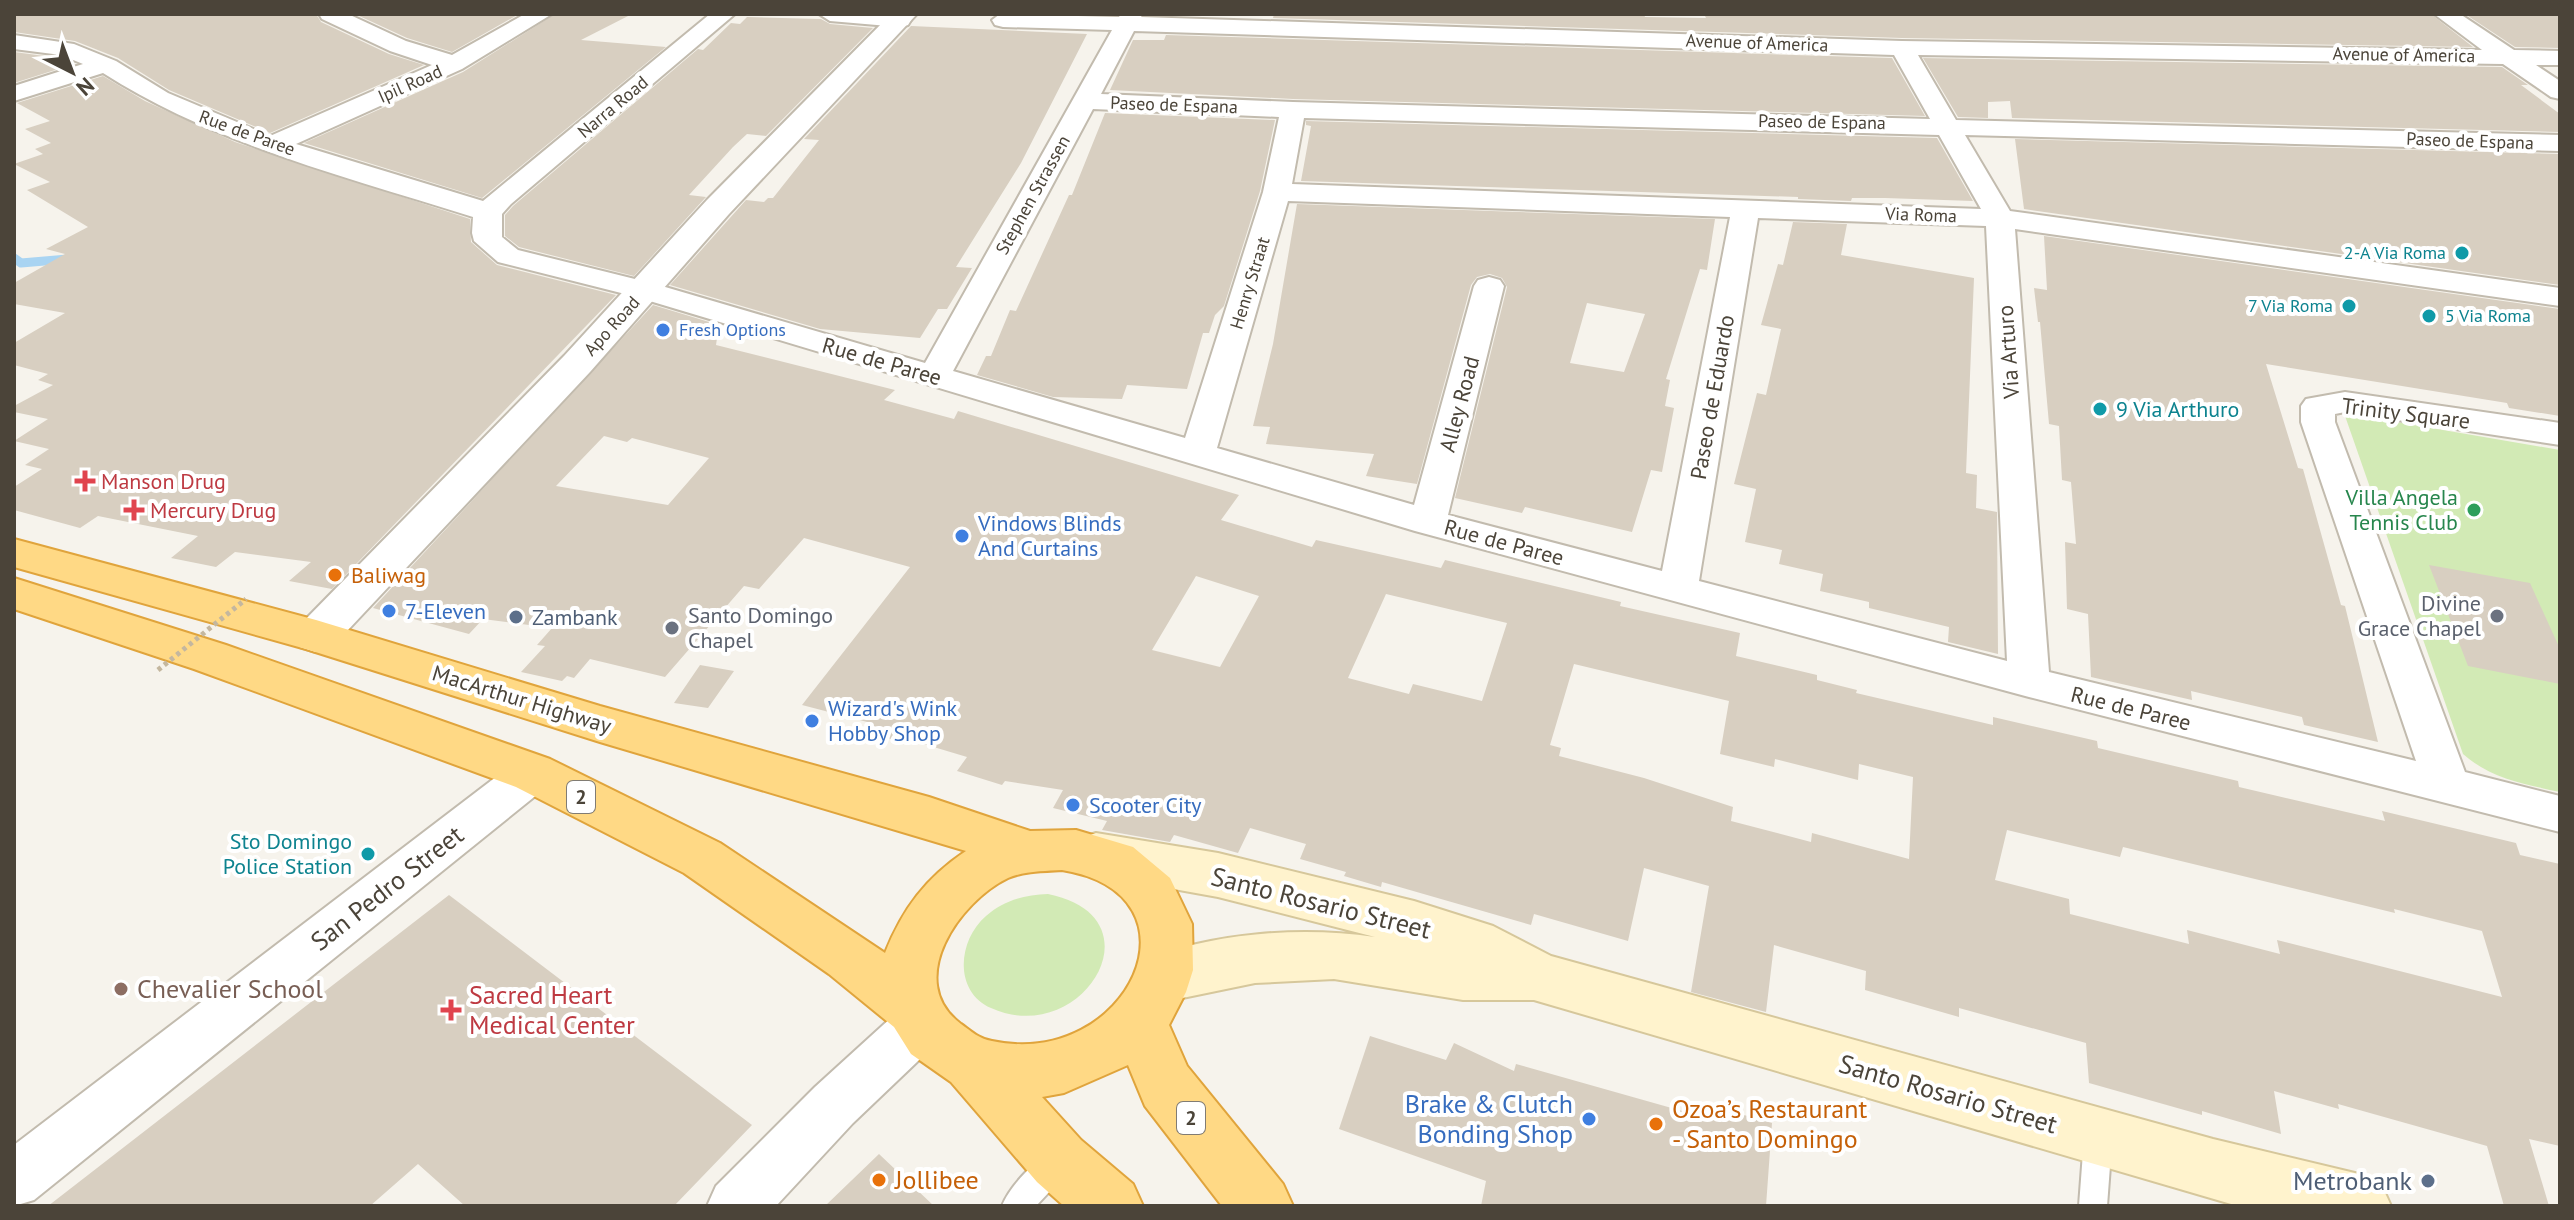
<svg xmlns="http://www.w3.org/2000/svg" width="2574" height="1220" font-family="'PT Sans',sans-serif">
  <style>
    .green { fill: #d2eab5 }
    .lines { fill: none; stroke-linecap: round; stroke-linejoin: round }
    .stream { stroke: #a9d4f2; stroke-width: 9 }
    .building { fill: #d8cfc1; fill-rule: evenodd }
    .service-casing { stroke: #c2bbae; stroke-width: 4 }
    .minor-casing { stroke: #c2bbae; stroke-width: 4 }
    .tertiary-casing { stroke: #c2bbae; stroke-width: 4 }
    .secondary-casing { stroke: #d6c79b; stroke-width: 4 }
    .trunk-casing { stroke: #e0a43c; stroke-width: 4 }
    .service { fill: #fff; fill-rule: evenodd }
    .minor { fill: #fff; fill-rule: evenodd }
    .tertiary { fill: #fff; fill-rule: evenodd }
    .secondary { fill: #fff3cd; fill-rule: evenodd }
    .trunk { fill: #ffd985; fill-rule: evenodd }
    .path-bridge { stroke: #c4b79f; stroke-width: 5; stroke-dasharray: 4 4; stroke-linecap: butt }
    .culture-dot { fill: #0f9aa8; stroke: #fff; stroke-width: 3 }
    .shop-dot { fill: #3f7fe0; stroke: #fff; stroke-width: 3 }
    .health-dot { fill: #e0444e; stroke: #fff; stroke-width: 3 }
    .leisure-dot { fill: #2e9e5b; stroke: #fff; stroke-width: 3 }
    .food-dot { fill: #e8710a; stroke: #fff; stroke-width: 3 }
    .worship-dot { fill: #6b7280; stroke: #fff; stroke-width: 3 }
    .service-dot { fill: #5c6f8a; stroke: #fff; stroke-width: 3 }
    .education-dot { fill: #8d6e63; stroke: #fff; stroke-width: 3 }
    .labels { text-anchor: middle; stroke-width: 8; stroke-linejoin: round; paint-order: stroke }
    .far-street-label { font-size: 18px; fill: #4b4439; stroke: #fff }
    .far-culture-label { font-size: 18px; fill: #0d838f; stroke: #fff; text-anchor: end }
    .far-shop-label { font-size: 18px; fill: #366cbe; stroke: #fff; text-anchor: start }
    .shield { fill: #fff; stroke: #817c74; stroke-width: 2 }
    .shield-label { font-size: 20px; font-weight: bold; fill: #4b4439 }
    .street-label { font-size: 22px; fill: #4b4439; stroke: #fff }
    .culture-label { font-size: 22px; fill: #0d838f; stroke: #fff; text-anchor: start }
    .health-label { font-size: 22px; fill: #be3a42; stroke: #fff; text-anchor: start }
    .leisure-label { font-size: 22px; fill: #27864d; stroke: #fff; text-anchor: end }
    .shop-label { font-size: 22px; fill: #366cbe; stroke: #fff; text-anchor: start }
    .food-label { font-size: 22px; fill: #c56008; stroke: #fff; text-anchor: start }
    .worship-label { font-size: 22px; fill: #5b616d; stroke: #fff; text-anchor: end }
    .service-label { font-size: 22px; fill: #4e5e75; stroke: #fff; text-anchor: start }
    .near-street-label { font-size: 26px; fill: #4b4439; stroke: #fff }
    .near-education-label { font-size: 26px; fill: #785e54; stroke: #fff; text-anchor: start }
    .near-health-label { font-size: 26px; fill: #be3a42; stroke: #fff; text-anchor: start }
    .near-shop-label { font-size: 26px; fill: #366cbe; stroke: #fff; text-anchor: end }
    .near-food-label { font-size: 26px; fill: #c56008; stroke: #fff; text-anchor: start }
    .near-service-label { font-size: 26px; fill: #4e5e75; stroke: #fff; text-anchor: end }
  </style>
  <rect width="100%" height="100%" fill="#f6f3ec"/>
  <path class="green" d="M2344,413L2560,450V792C2524,784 2491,779 2463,754Z
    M1048,894C1163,917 1082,1049 991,1008C953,991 958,940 986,916C1004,900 1025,895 1048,894Z"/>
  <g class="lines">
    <path class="stream" d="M14,258L21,263L68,259"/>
  </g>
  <path class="building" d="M14,14H316L321,22L389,54L424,65L270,133L169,90L118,58L75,41L14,32Z
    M355,14H519L452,52L407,38Z
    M555,14H632L581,40L666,47L482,198L304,143L463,72Z
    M1274,14H1644L1645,17L1706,18L1704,14H2431L2473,47L1902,38L1273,18Z
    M2465,14H2560V48L2515,47Z
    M747,17L821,19L830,24L873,28L766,136L747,134L733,147L689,195L706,197L634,276L519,247L505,236V215L513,206L698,49L703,50L731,23L740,24Z
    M911,26L1087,34L1021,163L956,267L972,268L947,309H938L920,338L820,329L670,285L746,200L764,202L768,198H773L819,140L804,139Z
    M1166,35L1892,58L1925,116L1293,99L1110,90L1133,40H1164Z
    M14,52L60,58L74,64L14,83Z
    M1923,58L2502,67L2528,85H2521L2560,114V132L2012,118L2010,101L1988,102V118L1958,117Z
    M103,76L145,101L235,142L470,219L471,242L497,265L616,295L332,589L289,581L311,562L235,552L216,567L171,558L198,536L98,516L80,528L14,510V487L42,469L25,465L49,449L14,441L48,419L14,412V406L53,385L38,380L48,374L14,365V343L65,313L14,304V283L65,254L46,249L88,227L27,190L50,182L14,164L43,154L35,149L51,143L25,129L50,121L17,103Z
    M1105,113L1275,120L1260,191L1224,306L1215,315L1209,333H1203L1187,389L1127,385L1122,399L1053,397L977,375L986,356H991L1010,310L1016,311L1069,195H1072Z
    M1306,121L1937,138L1973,201L1885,198H1852L1851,201L1798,199V197L1301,181L1311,126L1306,125Z
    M2015,139L2560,154V285L2024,209Z
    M1297,204L1715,219L1707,270L1700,269L1666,379L1670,380L1665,406L1674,408L1662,472L1651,470L1632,532L1525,507L1522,513L1455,498L1507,287L1502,278L1490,274L1477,277L1471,285L1417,484L1366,476L1374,454L1266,444L1270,427L1253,426L1273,344ZM1587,303L1645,314L1624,372L1570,363Z
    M1793,222L1847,224L1841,255L1974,278L1966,473L1977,475L1976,508L1997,512L1998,654L1948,642L1949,627L1869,608V602L1820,591L1823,574L1779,564L1782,550L1745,542L1756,489L1734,484L1757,393L1766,395L1781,329L1761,325L1778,264L1783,265Z
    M2044,236L2560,309V416L2509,408L2507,403L2266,364L2298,468L2303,469L2341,605L2345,606L2378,742L2304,725L2302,717L2191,691L2192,700L2091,677L2088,614L2067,609L2065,542L2076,544L2071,482L2062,480L2059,426L2049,424L2040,322H2038L2034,288L2047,290Z
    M653,305L719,325L716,345L895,390L884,400L954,419L958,411L1239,495L1221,520L1312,547L1316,540L1441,568L1445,560L1621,602L1620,606L1740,633L1736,656L1817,675V680L1857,690L1856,693L1993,725V717L2097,741L2098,748L2238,781L2239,787L2385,821L2382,811L2516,843L2520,855L2560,864V1146L2529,1139L2549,1206H2504L2487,1146L2338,1104L2339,1109L2274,1091L2281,1134L2202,1111V1115L2089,1083L2086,1043L1959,1008V1017L1865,990L1866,971L1774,945L1766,1012L1691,992L1709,886L1644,868L1628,941L1534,914L1531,925L1382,882L1381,887L1344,876L1346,872L1300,859L1306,844L1250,828L1238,853L1174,835L1170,842L1102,830L1107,821L1053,808L1063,790L1005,781L1002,785L957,771L967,757L897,736L894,740L865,731L871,723L802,705L910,567L804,538L759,589L744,586L665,677L590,659L574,678L567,676L562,681L521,672L545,646L537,645L552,628L483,619L469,634L373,608ZM604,436L627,442L632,438L709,458L668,505L556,486ZM1196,576L1259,596L1220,667L1152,650ZM1386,594L1507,623L1482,701L1413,684L1409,694L1348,678ZM1574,664L1729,701L1720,754L1774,767L1775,759L1858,780L1859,764L1913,777L1909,859L1812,833L1811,842L1731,821L1733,807L1644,778L1559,756L1561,748L1550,745ZM2007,830L2120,857L2123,847L2395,913L2394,909L2482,931L2502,997L2277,940L2280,954L2187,930L2189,944L2070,914L2069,899L1995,880Z
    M2429,565L2530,583L2560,649V684L2468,666Z
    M700,665L734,671L708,708L674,703Z
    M449,895L752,1125L674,1206H465L418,1164L370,1206H48Z
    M1370,1036L1446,1060L1454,1043L1514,1071L1516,1064L1714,1120L1716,1107L1772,1123L1766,1206H1481L1486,1181L1339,1129Z
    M879,1154L934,1206H825Z"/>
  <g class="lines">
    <g class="service-casing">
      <path id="service" d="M2098,1126L2108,1130L2112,1139L2107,1206H2079L2084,1139L2088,1130Z
        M1057,1149L1067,1153L1071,1163L1067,1173L1036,1206H1002C1010,1186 1037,1157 1057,1149Z"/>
    </g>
    <g class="minor-casing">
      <path id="minor" d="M319,14H348L406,41L452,55L525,14H552L462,69L296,144L483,201L710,14H735L511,204L502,214V237L518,250L655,284L925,363L1112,30L1003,27L995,25L992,20L1000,14L1119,17L1121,14H1143L1141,17L1902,41L2482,50L2434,14H2460L2514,50L2560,51V65H2536L2560,81V99L2551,97L2503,64L1918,55L1956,120L2560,135V151L1965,135L2010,211L2560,288V306L2015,229L2049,672L2416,761L2301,422V406L2306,399L2345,392L2560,423V445L2345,412L2335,414V422L2465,772L2560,796V832L2029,697L1415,531L633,296L498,262L474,241L472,233L473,217C347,177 216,145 103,73L14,101V86L83,64L61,55L14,49V35L74,44L116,61L168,93L270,136L432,65L390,51L322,19ZM1134,31L1894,55L1930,119L1293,102L1101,94ZM1093,109L1279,117L1263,192L1185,438L953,371ZM1304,118L1939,135L1981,209L1292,184ZM1288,201L1730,217L1662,571L1448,515L1504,286L1500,280L1489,277L1478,280L1474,286L1414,505L1217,448ZM1758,218L1986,226L2007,661L1699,581Z
        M819,14H903L911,20L908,25L900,27L830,21Z
        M533,756L549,761L555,773L549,785L34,1200L14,1206V1145L517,761Z
        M922,999L940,1006L948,1023L940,1040L853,1123L776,1206H707L716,1186L815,1087L904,1006Z"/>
    </g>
    <g class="tertiary-casing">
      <path id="tertiary" d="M891,14H917L729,214L590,372L332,647L316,652L300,647L294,636L300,625L564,356L707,200Z"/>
    </g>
    <g class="secondary-casing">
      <path id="secondary" d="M1096,833L1218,853L1414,901L1493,926L1551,956L2213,1139L2359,1174L2381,1184L2391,1206H2238L1534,1000H1463L1334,979L1255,983L1163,1002L1143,994L1135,977L1143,960C1215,933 1300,926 1375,937L1218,897L1096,875L1078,869L1070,854L1078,839Z"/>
    </g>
    <g class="trunk-casing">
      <path id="trunk" d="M14,539L316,620L600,706L929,797L1030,831L1076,830L1133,847L1170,878L1192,924L1193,970L1186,992L1169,1025L1187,1066L1283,1184L1293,1206H1222L1145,1106L1128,1065L1064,1093L1042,1097L1081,1140L1133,1184L1143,1206H1064L1037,1182L951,1082L911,1054L894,1027L829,974L684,873L516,787L194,669L14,609V578L226,645L550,759L720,843L885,953C903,908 926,878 966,851L600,742L306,649L14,567ZM1062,870C1210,894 1128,1070 992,1041C979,1039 971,1031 961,1024C903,981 960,901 1008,878C1024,871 1045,871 1062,870Z"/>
    </g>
    <use href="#service" class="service"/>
    <use href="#minor" class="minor"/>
    <use href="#tertiary" class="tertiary"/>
    <use href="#secondary" class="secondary"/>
    <use href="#trunk" class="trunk"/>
    <path class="path-bridge" d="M158,670L246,599"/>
  </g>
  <g class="culture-dot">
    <circle cx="2462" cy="253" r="8"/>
    <circle cx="2349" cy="306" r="8"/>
    <circle cx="2429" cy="316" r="8"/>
    <circle cx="2100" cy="409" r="8"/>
    <circle cx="368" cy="854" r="8"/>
  </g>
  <g class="shop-dot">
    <circle cx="663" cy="330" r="8"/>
    <circle cx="962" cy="536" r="8"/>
    <circle cx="389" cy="611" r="8"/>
    <circle cx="812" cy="721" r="8"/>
    <circle cx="1073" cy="805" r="8"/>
    <circle cx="1589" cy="1119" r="8"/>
  </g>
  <g class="health-dot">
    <path d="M81 469h8v8h8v8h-8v8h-8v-8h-8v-8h8z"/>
    <path d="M130 498h8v8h8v8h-8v8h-8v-8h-8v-8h8z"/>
    <path d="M447 998h8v8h8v8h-8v8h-8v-8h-8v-8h8z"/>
  </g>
  <circle class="leisure-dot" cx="2474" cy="510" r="8"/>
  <g class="food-dot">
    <circle cx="335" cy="575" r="8"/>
    <circle cx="1656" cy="1124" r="8"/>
    <circle cx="879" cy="1180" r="8"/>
  </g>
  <g class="worship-dot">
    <circle cx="2497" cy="616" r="8"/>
    <circle cx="672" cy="628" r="8"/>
  </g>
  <g class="service-dot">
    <circle cx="516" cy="617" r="8"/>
    <circle cx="2428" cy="1181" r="8"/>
  </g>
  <circle class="education-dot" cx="121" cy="989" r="8"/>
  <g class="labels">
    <g class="far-street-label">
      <text transform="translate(1757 43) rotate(2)" y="6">Avenue of America</text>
      <text transform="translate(2404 55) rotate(1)" y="6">Avenue of America</text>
      <text transform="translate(410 84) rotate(-24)" y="6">Ipil Road</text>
      <text transform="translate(1174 105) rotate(2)" y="6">Paseo de Espana</text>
      <text transform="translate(613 107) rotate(-40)" y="6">Narra Road</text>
      <text transform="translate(1822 122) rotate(1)" y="6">Paseo de Espana</text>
      <text transform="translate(247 133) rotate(20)" y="6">Rue de Paree</text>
      <text transform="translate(2470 141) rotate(2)" y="6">Paseo de Espana</text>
      <text transform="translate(1033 195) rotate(-61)" y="6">Stephen Strassen</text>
      <text transform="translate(1921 215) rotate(2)" y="6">Via Roma</text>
      <text transform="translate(1250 283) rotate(-73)" y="6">Henry Straat</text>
      <text transform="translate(612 326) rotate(-48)" y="6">Apo Road</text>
    </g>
    <g class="far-culture-label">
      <text x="2446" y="259">2-A Via Roma</text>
      <text x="2333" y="312">7 Via Roma</text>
      <text x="2445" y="322" text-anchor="start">5 Via Roma</text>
    </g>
    <g class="far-shop-label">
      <text x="679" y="336">Fresh Options</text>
    </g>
    <g class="shield">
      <rect x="567" y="781" width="28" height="32" rx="6"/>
      <rect x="1177" y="1102" width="28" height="32" rx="6"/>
    </g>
    <g class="shield-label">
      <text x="581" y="804">2</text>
      <text x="1191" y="1125">2</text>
    </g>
    <g class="street-label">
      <text transform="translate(2008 352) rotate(-94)" y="8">Via Arturo</text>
      <text transform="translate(882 361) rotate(16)" y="8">Rue de Paree</text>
      <text transform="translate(1712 397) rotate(-80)" y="8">Paseo de Eduardo</text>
      <text transform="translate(1459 404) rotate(-75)" y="8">Alley Road</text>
      <text transform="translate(2406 413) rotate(7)" y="8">Trinity Square</text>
      <text transform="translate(1504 542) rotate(15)" y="8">Rue de Paree</text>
      <text transform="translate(522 699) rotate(17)" y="8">MacArthur Highway</text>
      <text transform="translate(2131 708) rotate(14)" y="8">Rue de Paree</text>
    </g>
    <g class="culture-label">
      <text x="2116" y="417">9 Via Arthuro</text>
      <text x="352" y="849" text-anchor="end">Sto Domingo<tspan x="352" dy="25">Police Station</tspan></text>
    </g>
    <g class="health-label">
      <text x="101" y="489">Manson Drug</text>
      <text x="150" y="518">Mercury Drug</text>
    </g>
    <g class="leisure-label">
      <text x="2458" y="505">Villa Angela<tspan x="2458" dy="25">Tennis Club</tspan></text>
    </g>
    <g class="shop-label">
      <text x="978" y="531">Vindows Blinds<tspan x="978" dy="25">And Curtains</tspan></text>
      <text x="405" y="619">7-Eleven</text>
      <text x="828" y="716">Wizard's Wink<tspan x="828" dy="25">Hobby Shop</tspan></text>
      <text x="1089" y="813">Scooter City</text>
    </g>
    <g class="food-label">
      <text x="351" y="583">Baliwag</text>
    </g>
    <g class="worship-label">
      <text x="2481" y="611">Divine<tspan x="2481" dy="25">Grace Chapel</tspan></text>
      <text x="688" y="623" text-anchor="start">Santo Domingo<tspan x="688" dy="25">Chapel</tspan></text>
    </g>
    <g class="service-label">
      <text x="532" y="625">Zambank</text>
    </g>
    <g class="near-street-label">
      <text transform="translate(387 888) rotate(-38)" y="9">San Pedro Street</text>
      <text transform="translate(1321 903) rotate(14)" y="9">Santo Rosario Street</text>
      <text transform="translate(1948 1094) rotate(16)" y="9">Santo Rosario Street</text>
    </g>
    <g class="near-education-label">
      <text x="137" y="998">Chevalier School</text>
    </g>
    <g class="near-health-label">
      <text x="469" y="1004">Sacred Heart<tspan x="469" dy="30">Medical Center</tspan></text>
    </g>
    <g class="near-shop-label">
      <text x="1573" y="1113">Brake &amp; Clutch<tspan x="1573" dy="30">Bonding Shop</tspan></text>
    </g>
    <g class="near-food-label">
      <text x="1672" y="1118">Ozoa’s Restaurant<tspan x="1672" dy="30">- Santo Domingo</tspan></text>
      <text x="895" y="1189">Jollibee</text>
    </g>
    <g class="near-service-label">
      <text x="2412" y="1190">Metrobank</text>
    </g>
  </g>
  <rect width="2574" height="1220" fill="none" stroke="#4b4439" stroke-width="32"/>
  <g transform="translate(72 72) rotate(138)" stroke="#ffffff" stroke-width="6" paint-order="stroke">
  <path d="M0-6L14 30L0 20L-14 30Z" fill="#4b4439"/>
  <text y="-12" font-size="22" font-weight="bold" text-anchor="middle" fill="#4b4439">N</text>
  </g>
</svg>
